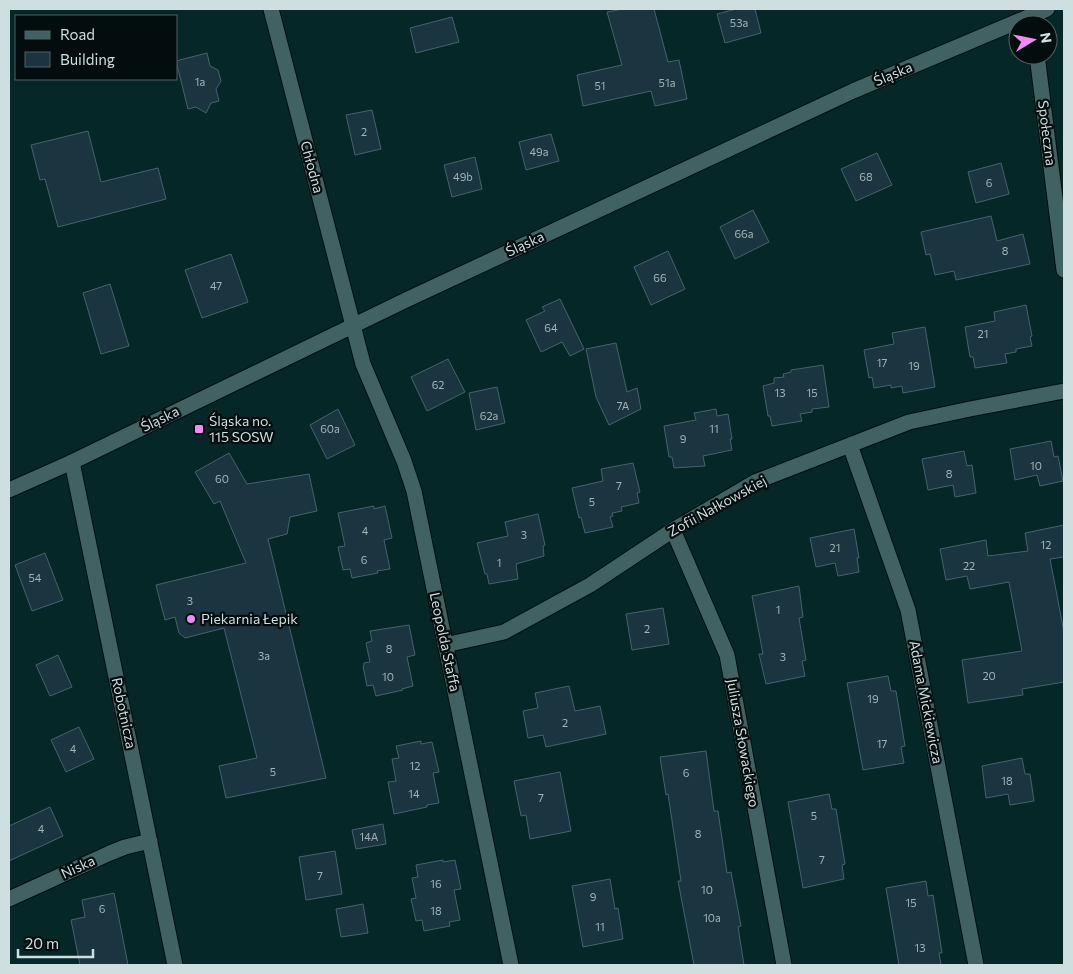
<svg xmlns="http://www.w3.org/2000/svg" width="1073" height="974" font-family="Commissioner,sans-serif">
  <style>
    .building { fill: #1a353f; stroke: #46626d }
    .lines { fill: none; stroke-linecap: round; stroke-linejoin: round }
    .minor-casing { stroke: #000f0f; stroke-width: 17 }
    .tertiary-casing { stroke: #000f0f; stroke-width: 17 }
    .minor { stroke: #416262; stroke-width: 15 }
    .tertiary { stroke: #416262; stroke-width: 15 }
    .poi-dot { fill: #f18af4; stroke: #030d0e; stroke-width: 2 }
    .labels { text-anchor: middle; stroke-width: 4.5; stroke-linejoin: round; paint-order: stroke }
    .number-label { font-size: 11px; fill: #a0b4b7 }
    .street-label { font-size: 14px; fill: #cddfdf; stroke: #030d0e }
    .poi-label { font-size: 14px; fill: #cddfdf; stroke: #030d0e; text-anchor: start }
  </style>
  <rect width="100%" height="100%" fill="#052728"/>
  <path class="building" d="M623,9H654L668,62L679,60L687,99L655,106L651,91L583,106L577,75L622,65L607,12Z
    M736,9H755L761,33L725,43L717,14Z
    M452,17L459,42L416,53L410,28Z
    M207,53L210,66L218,70L221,81L216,89L219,101L211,103L206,113L196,107L188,109L176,61Z
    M372,110L381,149L355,155L346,115Z
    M88,131L101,182L158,168L166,199L58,227L45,179L40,180L31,145Z
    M551,134L559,161L526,170L519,142Z
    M877,153L892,185L856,201L841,169Z
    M475,157L482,189L452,197L444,165Z
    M1001,163L1009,194L976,203L968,172Z
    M753,210L769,242L735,259L720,227Z
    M991,216L997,241L1023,234L1030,264L956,280L954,271L935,275L930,254L926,255L921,232Z
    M668,251L685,289L651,305L634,267Z
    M231,254L248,302L202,318L185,270Z
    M110,284L129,346L101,354L83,293Z
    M560,299L584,349L570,356L562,342L541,352L526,320L545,311L542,307Z
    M1026,305L1032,336L1030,337L1032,346L1016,349V352L1005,354L1007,363L975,368L973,357H970L965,327L995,321L994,312Z
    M925,327L935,387L903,393L902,386L891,388V385L874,388L872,377L869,378L864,350L894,344L892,333Z
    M616,343L627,392L637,388L641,409L609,425L596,397L586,349Z
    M448,359L465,392L427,411L411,377Z
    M823,365L829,407L812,409V412L800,414L802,421L772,426L770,416H768L763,386L774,383V378L784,377L783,374L791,372V370Z
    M497,387L505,423L476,430L469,393Z
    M338,409L355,445L327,459L310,425Z
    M716,409L717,416L728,414L732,439H730L732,450L703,456L705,466L674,468L672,457H669L664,426L696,420L694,413Z
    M1051,441L1054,457L1058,456L1063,481L1040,486L1037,475L1015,480L1010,449Z
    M964,451L967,466L972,465L976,493L955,497L953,485L928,490L922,459Z
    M229,453L247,484L309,474L317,511L290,517L287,534L268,539L326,778L226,798L219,766L257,758L224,628L185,638L179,633L175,617L165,620L156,585L246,563L220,501L214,504L195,472Z
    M633,463L640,492L637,493L639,503L621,507L622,511L612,513L613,516L610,517L613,527L585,533L581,517L579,518L572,488L603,481L601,469Z
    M374,506V509L385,506L392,538L384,540L390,569L377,571L378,573L352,578L350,569L343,570L338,547L345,546L338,513Z
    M538,514L545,545L543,546L544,556L516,564L518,579L489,584L487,574H485L477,543L508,536L505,522Z
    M1064,525V557L1050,559L1064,632V682L1022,689L1023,695L968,703L962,660L1022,651L1009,582L970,589L967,576L946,580L940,549L986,540L988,556L1028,551L1025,533Z
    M854,529L859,558H857L859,572L838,576L835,563L816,567L810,538Z
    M45,553L63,600L32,611L15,565Z
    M799,586L803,617L799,618L806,660L802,661L805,676L766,684L759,654H763L752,596Z
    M663,608L669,644L632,650L626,614Z
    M409,625L415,655L407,657L413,686L402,689L403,690L376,696L373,685L367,686L363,666L364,665V663L370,662L366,643L372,641L370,631Z
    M58,655L72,687L50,696L36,665Z
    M888,676L891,691H896L905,746L901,747L904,763L863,770L847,683Z
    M569,686L575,711L600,706L606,734L546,747L543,735L528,738L523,711L538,708L535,693Z
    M79,727L94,759L66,772L51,740Z
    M421,741V744L432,742L439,772L433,773L439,803L427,805V807L394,814L388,782L396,781L392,759L399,758L396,746Z
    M706,751L714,811H718L727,873L731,872L741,926L738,927L744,965H694L678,881H681L668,794L666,795L660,757Z
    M1022,758L1025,774H1030L1034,801L1010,805L1008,794L986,798L982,766Z
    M560,772L571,831L530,839L526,815L521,816L514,781Z
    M829,794L832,809H836L845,864L842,865L844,879L803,888L788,802Z
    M50,807L63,836L9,861V826Z
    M383,824L386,844L356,849L352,830Z
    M335,851L342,894L306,900L299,857Z
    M443,860V862L455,860L461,889L454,890L460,920L449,922L450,926L424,931L422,920L416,921L411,899L416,898L412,878L418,877L416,865Z
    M610,879L615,909L618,908L623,939L583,947L572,886Z
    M926,881L928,896L933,895L942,953H939L941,965H899L886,888Z
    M114,893L128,965H80L71,920L85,917L82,900Z
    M363,904L368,933L341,937L336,909Z"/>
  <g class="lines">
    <g class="minor-casing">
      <path id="minor" d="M271,9L363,364L404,461L414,491L511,965
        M1037,55L1064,270
        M850,445L908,610L976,965
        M72,462L175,965
        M673,530L727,655L784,965
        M445,645L504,632L590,585L673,530L755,482L909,422L970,409L1064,391
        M9,899L110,853L125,847L150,841"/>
    </g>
    <g class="tertiary-casing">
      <path id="tertiary" d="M9,490L72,462L406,300L853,91L1047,9"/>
    </g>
    <use href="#minor" class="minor"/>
    <use href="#tertiary" class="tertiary"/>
  </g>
  <g class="poi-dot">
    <rect x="194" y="424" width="10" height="10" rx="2.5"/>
    <circle cx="191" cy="619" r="5"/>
  </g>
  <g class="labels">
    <g class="number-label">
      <text x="739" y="27">53a</text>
      <text x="200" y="86">1a</text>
      <text x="667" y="87">51a</text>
      <text x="600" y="90">51</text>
      <text x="364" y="136">2</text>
      <text x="539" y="156">49a</text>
      <text x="463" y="181">49b</text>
      <text x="866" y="181">68</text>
      <text x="989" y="187">6</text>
      <text x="744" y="238">66a</text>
      <text x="1005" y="255">8</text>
      <text x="660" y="282">66</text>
      <text x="216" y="290">47</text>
      <text x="551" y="332">64</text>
      <text x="983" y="338">21</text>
      <text x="882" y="367">17</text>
      <text x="914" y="370">19</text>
      <text x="438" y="389">62</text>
      <text x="780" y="397">13</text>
      <text x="812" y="397">15</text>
      <text x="623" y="410">7A</text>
      <text x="489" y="420">62a</text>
      <text x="330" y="433">60a</text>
      <text x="714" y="433">11</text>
      <text x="683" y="443">9</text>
      <text x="1036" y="470">10</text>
      <text x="949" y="478">8</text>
      <text x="222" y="483">60</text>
      <text x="619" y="490">7</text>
      <text x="592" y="506">5</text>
      <text x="365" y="535">4</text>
      <text x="524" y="539">3</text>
      <text x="1046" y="549">12</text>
      <text x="835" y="552">21</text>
      <text x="364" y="564">6</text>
      <text x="499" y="567">1</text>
      <text x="969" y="570">22</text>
      <text x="35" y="582">54</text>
      <text x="190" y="605">3</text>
      <text x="778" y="614">1</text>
      <text x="647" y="633">2</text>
      <text x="389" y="653">8</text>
      <text x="264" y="660">3a</text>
      <text x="783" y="661">3</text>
      <text x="989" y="680">20</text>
      <text x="388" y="681">10</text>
      <text x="873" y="703">19</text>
      <text x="565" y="727">2</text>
      <text x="882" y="748">17</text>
      <text x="73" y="753">4</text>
      <text x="415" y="770">12</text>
      <text x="273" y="776">5</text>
      <text x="686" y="777">6</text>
      <text x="1007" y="785">18</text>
      <text x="414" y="798">14</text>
      <text x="541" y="802">7</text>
      <text x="814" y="820">5</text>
      <text x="41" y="833">4</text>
      <text x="698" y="838">8</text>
      <text x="369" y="841">14A</text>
      <text x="822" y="864">7</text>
      <text x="320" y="880">7</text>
      <text x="436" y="888">16</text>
      <text x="707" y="894">10</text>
      <text x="593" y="901">9</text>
      <text x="911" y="907">15</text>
      <text x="102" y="913">6</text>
      <text x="436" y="915">18</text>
      <text x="712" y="922">10a</text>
      <text x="600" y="931">11</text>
      <text x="920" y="952">13</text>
    </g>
    <g class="street-label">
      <text transform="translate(893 74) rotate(-23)" y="5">Śląska</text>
      <text transform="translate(1047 133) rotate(83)" y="5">Społeczna</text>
      <text transform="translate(312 167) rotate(75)" y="5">Chłodna</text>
      <text transform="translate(525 244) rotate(-25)" y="5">Śląska</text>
      <text transform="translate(160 419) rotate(-26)" y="5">Śląska</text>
      <text transform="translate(717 506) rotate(-29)" y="5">Zofii Nałkowskiej</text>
      <text transform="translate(445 642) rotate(78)" y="5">Leopolda Staffa</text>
      <text transform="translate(926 702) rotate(79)" y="5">Adama Mickiewicza</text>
      <text transform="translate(124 713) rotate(78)" y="5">Robotnicza</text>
      <text transform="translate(743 743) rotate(80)" y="5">Juliusza Słowackiego</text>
      <text transform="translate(78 867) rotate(-25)" y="5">Niska</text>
    </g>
    <g class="poi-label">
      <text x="209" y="426">Śląska no.<tspan x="209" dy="16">115 SOSW</tspan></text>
      <text x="201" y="624">Piekarnia Łepik</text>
    </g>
  </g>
  <rect width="1073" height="974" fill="none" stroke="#cddfdf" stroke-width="20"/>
  <rect x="15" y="15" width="162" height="65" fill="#030d0e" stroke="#546162"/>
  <rect x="25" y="31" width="25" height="8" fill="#416262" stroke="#546162"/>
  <text x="60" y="40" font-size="15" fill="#cddfdf">Road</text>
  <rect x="25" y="52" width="25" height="15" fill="#1a353f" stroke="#546162"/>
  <text x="60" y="65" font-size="15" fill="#cddfdf">Building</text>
  <g transform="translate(1033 40) rotate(80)"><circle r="24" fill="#030d0e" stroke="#546162"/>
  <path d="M0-4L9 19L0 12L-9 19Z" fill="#f18af4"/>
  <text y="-8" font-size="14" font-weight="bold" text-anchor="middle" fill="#cddfdf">N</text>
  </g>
  <path d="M18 949v8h75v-8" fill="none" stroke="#cddfdf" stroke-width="2.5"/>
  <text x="25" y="949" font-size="15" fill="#cddfdf" stroke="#030d0e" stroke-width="4" paint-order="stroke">20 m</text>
</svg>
